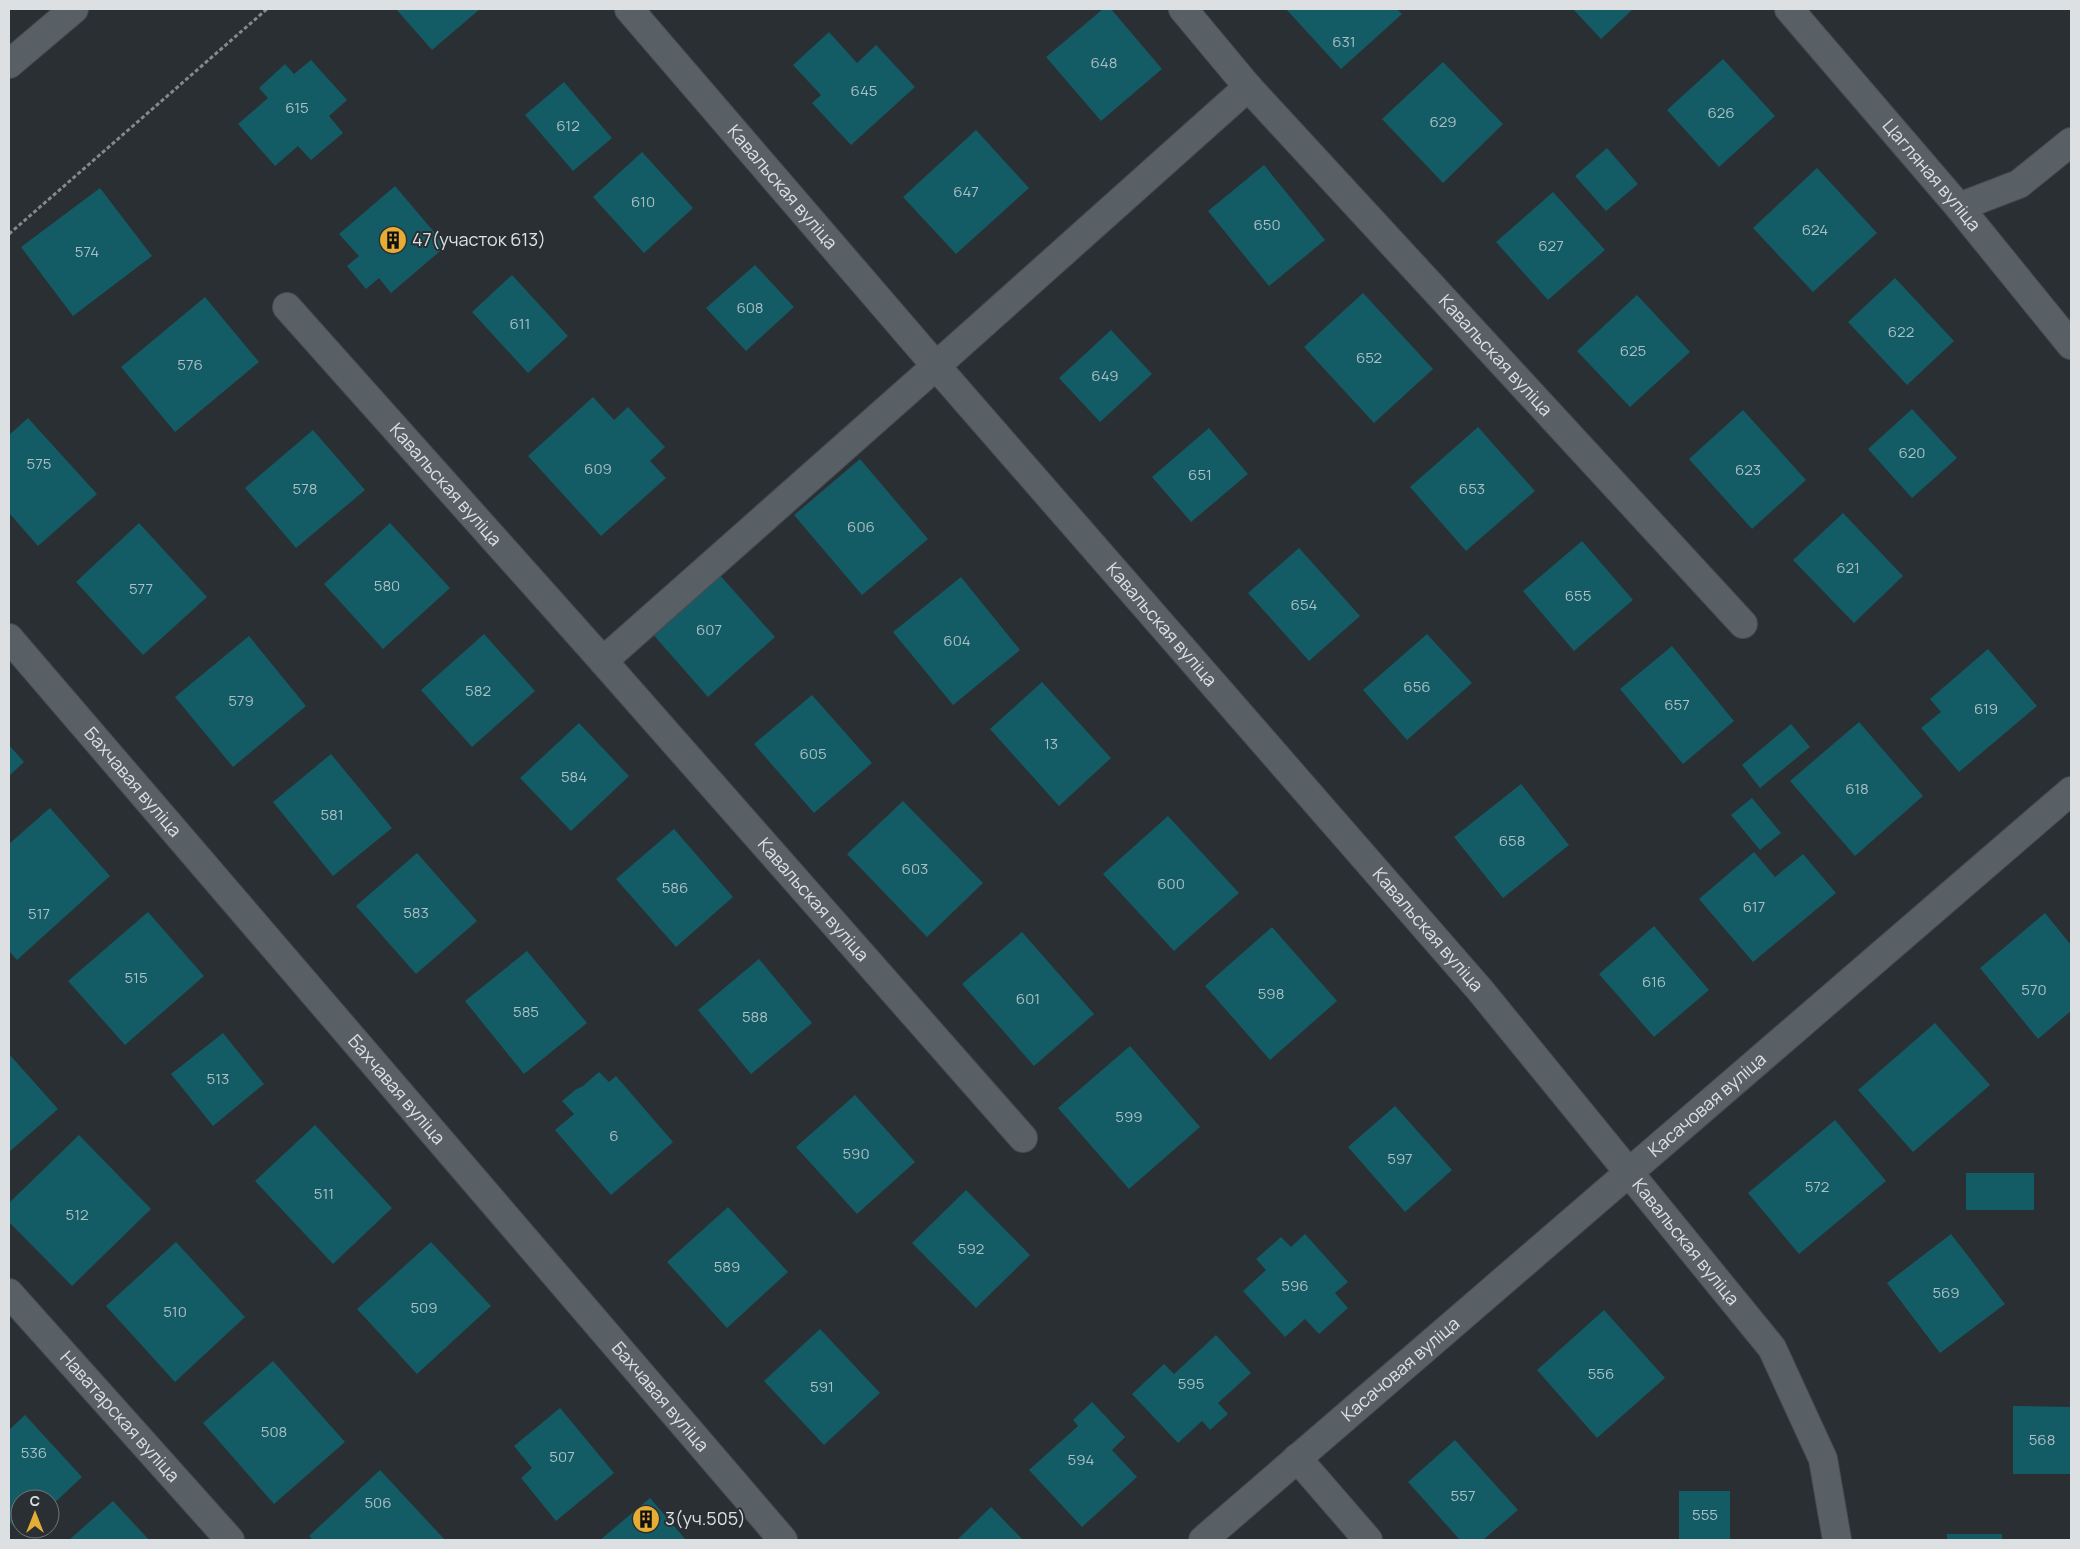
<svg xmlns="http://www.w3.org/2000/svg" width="2080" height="1549" font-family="Manrope,sans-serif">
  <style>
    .building { fill: #145c65 }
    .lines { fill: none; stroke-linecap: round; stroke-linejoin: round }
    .street-casing { stroke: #464b4f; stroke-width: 30 }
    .secondary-casing { stroke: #464b4f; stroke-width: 30 }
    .path { stroke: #84898d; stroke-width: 3; stroke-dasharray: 4 2.5; stroke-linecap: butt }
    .street { stroke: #596065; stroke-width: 28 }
    .secondary { stroke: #596065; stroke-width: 28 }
    .labels { text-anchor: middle; stroke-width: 4; stroke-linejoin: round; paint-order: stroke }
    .number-label { font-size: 15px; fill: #aabfc4 }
    .street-label { font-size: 18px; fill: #dce0e3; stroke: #292f33 }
    .poi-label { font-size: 18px; fill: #dce0e3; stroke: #292f33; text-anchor: start }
  </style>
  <rect width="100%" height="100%" fill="#292f33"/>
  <path class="building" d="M396,9H480L432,50Z
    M1103,9H1111L1162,69L1101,121L1046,57Z
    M1286,9H1397L1402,14L1341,69Z
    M1573,9H1633L1601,39Z
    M829,32L857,63L876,45L915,87L851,145L812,103L821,95L793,65Z
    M1723,59L1775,116L1719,167L1667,110Z
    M311,60L347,100L329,116L343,133L311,160L298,146L275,166L238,124L268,98L259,88L285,64L294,74Z
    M1443,62L1503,124L1443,183L1382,119Z
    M564,82L612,138L573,171L525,115Z
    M976,130L1029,188L956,254L903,197Z
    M1607,148L1638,184L1606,211L1575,176Z
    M642,152L693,208L644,253L593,197Z
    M1264,165L1325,240L1269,286L1208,211Z
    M1817,168L1877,233L1813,292L1753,228Z
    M395,186L446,246L391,293L379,278L366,289L347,266L359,256L339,234Z
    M100,188L152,256L73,316L21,247Z
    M1553,192L1605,250L1548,300L1496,242Z
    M755,265L794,307L746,351L706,308Z
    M512,275L568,336L528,373L472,312Z
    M1895,278L1954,341L1907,385L1848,322Z
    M1363,293L1433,369L1374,423L1304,347Z
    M1637,295L1690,352L1630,407L1577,351Z
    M205,297L259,362L175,432L121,367Z
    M1111,330L1152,374L1100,422L1059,378Z
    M593,397L614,420L628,407L665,447L650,461L666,478L601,536L528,456Z
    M1912,409L1957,458L1912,498L1868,449Z
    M1743,410L1806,480L1752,529L1689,459Z
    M28,418L97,494L38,546L9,513V435Z
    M1478,427L1535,491L1466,551L1410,487Z
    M1209,428L1248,474L1191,522L1152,477Z
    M313,430L365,490L296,548L245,488Z
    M860,459L928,539L862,595L794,515Z
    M1843,513L1903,576L1854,623L1793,560Z
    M139,523L207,597L143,655L76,582Z
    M390,523L450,588L383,649L324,584Z
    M1582,541L1633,600L1574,651L1523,591Z
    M1299,548L1360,616L1309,661L1248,593Z
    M710,564L775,637L708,697L643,623Z
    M961,577L1020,650L953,705L893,632Z
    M484,634L535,691L472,747L421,690Z
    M1427,634L1472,683L1407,740L1363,690Z
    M249,636L306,706L233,767L175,697Z
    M1672,646L1734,721L1683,764L1620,689Z
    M1988,649L2037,706L1959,772L1921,728L1941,712L1930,699Z
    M1042,682L1111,758L1059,806L990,729Z
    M812,695L872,763L814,813L754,744Z
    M1859,722L1923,796L1855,856L1790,781Z
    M579,723L629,776L571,831L520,778Z
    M1791,724L1810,747L1760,788L1742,765Z
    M9,745L24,762L9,776Z
    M331,754L392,828L333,876L273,802Z
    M1521,784L1569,845L1503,898L1454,837Z
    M1752,798L1781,833L1760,850L1731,815Z
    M903,801L983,883L927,937L847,854Z
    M50,808L110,876L17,960L9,951V844Z
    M1168,816L1239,893L1174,951L1103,874Z
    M674,829L733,897L676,947L616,879Z
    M1754,852L1775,877L1803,854L1836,893L1753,962L1699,899Z
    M417,853L477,921L416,974L356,906Z
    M148,912L204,976L125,1045L68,981Z
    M2045,913L2071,945V1011L2038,1039L1980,968Z
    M1654,926L1709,990L1654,1037L1599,974Z
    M1272,927L1337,1001L1270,1060L1205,986Z
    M1022,932L1094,1014L1034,1066L962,984Z
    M527,951L587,1023L524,1074L465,1001Z
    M759,959L812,1023L751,1074L698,1010Z
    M1935,1023L1990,1085L1913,1152L1858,1090Z
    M223,1033L264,1084L213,1126L171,1074Z
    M1130,1046L1200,1127L1129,1189L1058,1108Z
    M9,1054L58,1109L9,1152Z
    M599,1072L609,1082L616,1076L673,1142L611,1195L555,1130L574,1114L562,1101L575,1090L583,1086Z
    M855,1095L915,1162L857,1214L796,1147Z
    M1395,1106L1452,1170L1405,1212L1348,1147Z
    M1835,1120L1886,1181L1799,1254L1748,1193Z
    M315,1125L392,1208L333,1264L255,1181Z
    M79,1135L151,1209L72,1286L9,1222V1203Z
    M1966,1173H2034V1210H1966Z
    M966,1190L1030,1255L976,1308L912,1243Z
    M728,1207L788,1272L727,1328L667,1262Z
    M1305,1234L1348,1282L1335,1293L1348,1308L1319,1334L1305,1319L1285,1337L1243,1291L1266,1270L1256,1259L1281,1237L1291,1247Z
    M1951,1234L2005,1304L1940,1353L1887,1283Z
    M176,1242L245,1317L175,1382L106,1306Z
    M431,1242L491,1306L417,1374L357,1309Z
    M1604,1310L1665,1378L1597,1438L1537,1370Z
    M820,1329L880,1393L824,1445L764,1381Z
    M1216,1335L1251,1373L1218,1403L1228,1414L1210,1430L1202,1421L1178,1443L1132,1394L1164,1364L1174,1374Z
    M273,1361L345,1442L274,1504L203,1423Z
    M1092,1402L1125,1437L1112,1450L1137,1477L1082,1527L1029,1470L1078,1426L1073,1420Z
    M2013,1406L2071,1407V1474H2013Z
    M560,1408L614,1473L556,1521L521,1478L532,1468L514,1446Z
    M25,1415L82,1477L50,1507V1499H20V1529H26L21,1534L9,1521V1430Z
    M1455,1440L1518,1510L1483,1540H1460L1408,1482Z
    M380,1470L445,1540H313L309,1536Z
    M1679,1491H1730V1540H1679Z
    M650,1498L686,1540H600Z
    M113,1501L149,1540H69Z
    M991,1507L1023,1540H957Z
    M1947,1534H2002V1540H1947Z"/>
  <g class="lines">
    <g class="street-casing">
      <g id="street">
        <path id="s1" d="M629,9L936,366L1480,990L1772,1348L1823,1459L1837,1540"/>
        <path id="s2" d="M1789,9L1959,207L2071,345"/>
        <path id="s3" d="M1248,87L1743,624"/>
        <path d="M1959,207L2019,184L2071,142"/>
        <path id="s4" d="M287,307L603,661L936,366L1248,87L1183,9"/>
        <path id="s5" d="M9,638L783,1540"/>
        <path id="s6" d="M603,661L1023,1138"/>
        <path id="s7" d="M9,1293L230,1540"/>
        <path d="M1297,1458L1368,1540"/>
        <path id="s8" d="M1203,1540L2071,791"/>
      </g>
    </g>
    <g class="secondary-casing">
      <path id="secondary" d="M9,64L74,9"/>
    </g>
    <path class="path" d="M9,234L267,9"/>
    <use href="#street" class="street"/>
    <use href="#secondary" class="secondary"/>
  </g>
  <defs>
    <g id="building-disc" transform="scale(1.4375)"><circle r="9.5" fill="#e6ad36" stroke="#292f33"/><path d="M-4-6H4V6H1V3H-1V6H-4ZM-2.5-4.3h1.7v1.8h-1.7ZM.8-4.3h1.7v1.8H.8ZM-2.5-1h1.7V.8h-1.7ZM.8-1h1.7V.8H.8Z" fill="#111"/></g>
  </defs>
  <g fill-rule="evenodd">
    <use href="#building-disc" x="393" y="240"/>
    <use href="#building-disc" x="646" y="1519"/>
  </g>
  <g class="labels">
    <g class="number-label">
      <text x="1344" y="47">631</text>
      <text x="1104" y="68">648</text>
      <text x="864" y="96">645</text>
      <text x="297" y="113">615</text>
      <text x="1721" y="118">626</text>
      <text x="1443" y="127">629</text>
      <text x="568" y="131">612</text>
      <text x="966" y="197">647</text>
      <text x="643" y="207">610</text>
      <text x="1267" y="230">650</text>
      <text x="1815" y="235">624</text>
      <text x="1551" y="251">627</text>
      <text x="87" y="257">574</text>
      <text x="750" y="313">608</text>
      <text x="520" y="329">611</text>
      <text x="1901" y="337">622</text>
      <text x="1633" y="356">625</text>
      <text x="1369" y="363">652</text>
      <text x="190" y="370">576</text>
      <text x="1105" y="381">649</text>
      <text x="1912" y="458">620</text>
      <text x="39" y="469">575</text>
      <text x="598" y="474">609</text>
      <text x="1748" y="475">623</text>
      <text x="1200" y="480">651</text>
      <text x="305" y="494">578</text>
      <text x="1472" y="494">653</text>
      <text x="861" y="532">606</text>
      <text x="1848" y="573">621</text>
      <text x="387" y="591">580</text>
      <text x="141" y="594">577</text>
      <text x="1578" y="601">655</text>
      <text x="1304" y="610">654</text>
      <text x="709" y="635">607</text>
      <text x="957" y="646">604</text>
      <text x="1417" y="692">656</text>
      <text x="478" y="696">582</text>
      <text x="241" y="706">579</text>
      <text x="1677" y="710">657</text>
      <text x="1986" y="714">619</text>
      <text x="1051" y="749">13</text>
      <text x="813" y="759">605</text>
      <text x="574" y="782">584</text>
      <text x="1857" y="794">618</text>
      <text x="332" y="820">581</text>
      <text x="1512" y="846">658</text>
      <text x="915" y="874">603</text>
      <text x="1171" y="889">600</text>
      <text x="675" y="893">586</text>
      <text x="1754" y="912">617</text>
      <text x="416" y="918">583</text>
      <text x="39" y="919">517</text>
      <text x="136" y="983">515</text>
      <text x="1654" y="987">616</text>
      <text x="2034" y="995">570</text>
      <text x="1271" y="999">598</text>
      <text x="1028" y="1004">601</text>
      <text x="526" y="1017">585</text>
      <text x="755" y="1022">588</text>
      <text x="218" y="1084">513</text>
      <text x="1129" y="1122">599</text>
      <text x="614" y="1141">6</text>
      <text x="856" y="1159">590</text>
      <text x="1400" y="1164">597</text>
      <text x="1817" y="1192">572</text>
      <text x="324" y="1199">511</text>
      <text x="77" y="1220">512</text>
      <text x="971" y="1254">592</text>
      <text x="727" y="1272">589</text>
      <text x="1295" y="1291">596</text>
      <text x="1946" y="1298">569</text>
      <text x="424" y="1313">509</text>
      <text x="175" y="1317">510</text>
      <text x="1601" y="1379">556</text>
      <text x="1191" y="1389">595</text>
      <text x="822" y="1392">591</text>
      <text x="274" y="1437">508</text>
      <text x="2042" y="1445">568</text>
      <text x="34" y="1458">536</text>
      <text x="562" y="1462">507</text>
      <text x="1081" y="1465">594</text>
      <text x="1463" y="1501">557</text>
      <text x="378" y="1508">506</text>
      <text x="1705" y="1520">555</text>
    </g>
    <g class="street-label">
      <text dy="6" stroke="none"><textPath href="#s2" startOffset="219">Цагляная вуліца</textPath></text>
      <text dy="6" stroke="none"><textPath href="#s1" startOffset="235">Кавальская вуліца</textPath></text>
      <text dy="6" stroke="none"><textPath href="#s3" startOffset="365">Кавальская вуліца</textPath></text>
      <text dy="6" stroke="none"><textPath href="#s4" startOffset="238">Кавальская вуліца</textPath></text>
      <text dy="6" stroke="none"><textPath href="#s1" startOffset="814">Кавальская вуліца</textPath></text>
      <text dy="6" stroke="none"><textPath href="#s5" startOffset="190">Бахчавая вуліца</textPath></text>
      <text dy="6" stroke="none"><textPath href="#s6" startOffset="318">Кавальская вуліца</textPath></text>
      <text dy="6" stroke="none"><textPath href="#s1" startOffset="1219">Кавальская вуліца</textPath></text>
      <text dy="6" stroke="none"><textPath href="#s5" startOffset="595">Бахчавая вуліца</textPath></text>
      <text dy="6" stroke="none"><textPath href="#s8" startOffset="666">Касачовая вуліца</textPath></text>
      <text dy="6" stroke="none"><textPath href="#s1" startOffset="1624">Кавальская вуліца</textPath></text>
      <text dy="6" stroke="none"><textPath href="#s8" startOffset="261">Касачовая вуліца</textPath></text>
      <text dy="6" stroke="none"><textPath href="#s5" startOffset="1000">Бахчавая вуліца</textPath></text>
      <text dy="6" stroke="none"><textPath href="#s7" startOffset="166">Наватарская вуліца</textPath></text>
    </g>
    <g class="poi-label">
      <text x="412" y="246">47(участок 613)</text>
      <text x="665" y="1525">3(уч.505)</text>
    </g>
  </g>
  <rect width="2080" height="1549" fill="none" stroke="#dce0e3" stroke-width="20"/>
  <g transform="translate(35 1514)"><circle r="24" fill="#292f33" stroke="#717679"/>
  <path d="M0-4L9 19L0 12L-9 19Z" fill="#e6ad36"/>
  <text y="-8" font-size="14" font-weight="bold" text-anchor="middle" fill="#dce0e3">С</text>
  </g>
</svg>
